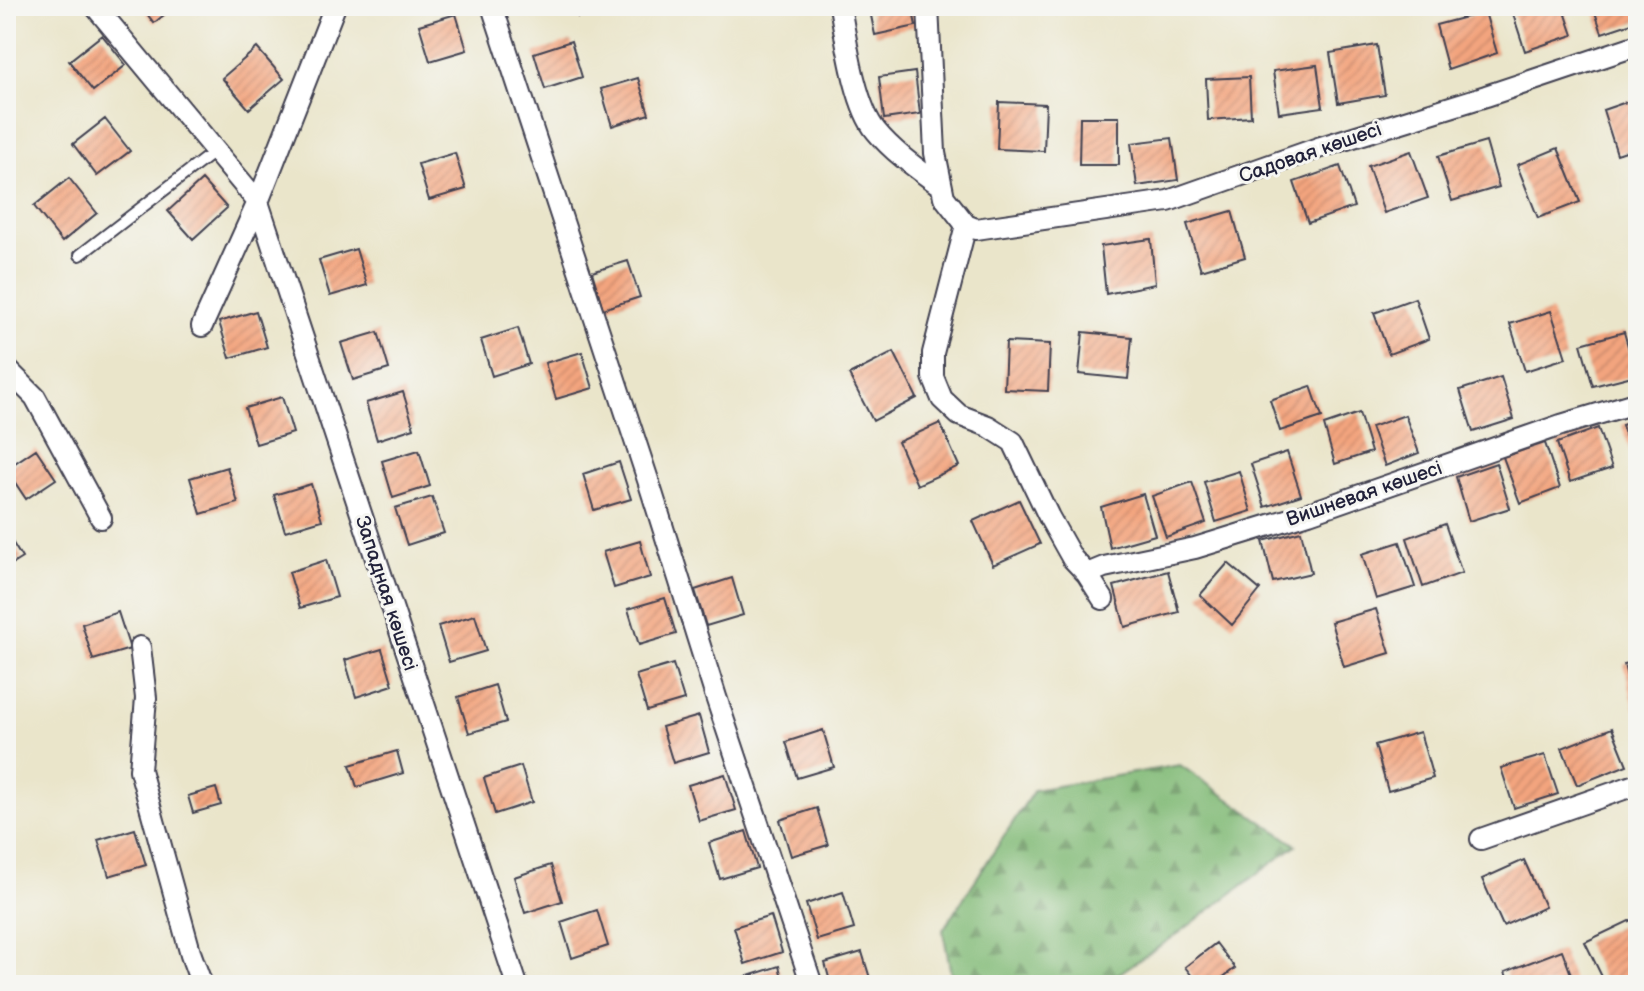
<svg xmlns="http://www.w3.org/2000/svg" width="1644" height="991" font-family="'Balsamiq Sans',sans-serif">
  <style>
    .forest { fill: url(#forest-firs); stroke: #536f5a; stroke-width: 2 }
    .building { fill: url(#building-hatch) }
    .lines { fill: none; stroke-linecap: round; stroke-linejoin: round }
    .service-casing { stroke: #403f50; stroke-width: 14 }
    .minor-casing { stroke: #403f50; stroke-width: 24 }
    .service { stroke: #fff; stroke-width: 10 }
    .minor { stroke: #fff; stroke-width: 20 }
    .labels { text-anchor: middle; stroke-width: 6; stroke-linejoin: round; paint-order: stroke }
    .street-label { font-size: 20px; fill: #22223b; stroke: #f6f6f2 }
  </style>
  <defs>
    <pattern id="forest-firs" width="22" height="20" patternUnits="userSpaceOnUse" patternTransform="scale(2)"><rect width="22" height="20" fill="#84bc79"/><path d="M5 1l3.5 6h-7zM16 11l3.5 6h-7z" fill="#6c9864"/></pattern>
    <pattern id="building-hatch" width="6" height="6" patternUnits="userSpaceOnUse" patternTransform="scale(2)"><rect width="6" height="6" fill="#f3a47e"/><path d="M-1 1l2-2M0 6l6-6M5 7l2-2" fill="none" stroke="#d08d6e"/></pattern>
  </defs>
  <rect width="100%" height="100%" fill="#f6f6f2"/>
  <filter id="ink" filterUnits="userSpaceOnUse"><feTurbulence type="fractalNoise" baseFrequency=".0125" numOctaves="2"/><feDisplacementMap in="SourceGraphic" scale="16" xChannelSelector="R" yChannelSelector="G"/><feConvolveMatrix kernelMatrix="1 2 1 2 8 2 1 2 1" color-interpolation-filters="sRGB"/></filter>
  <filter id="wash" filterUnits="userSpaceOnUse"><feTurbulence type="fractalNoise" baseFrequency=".006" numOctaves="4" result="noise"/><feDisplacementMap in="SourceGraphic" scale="32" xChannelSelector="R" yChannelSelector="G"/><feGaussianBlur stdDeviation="1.8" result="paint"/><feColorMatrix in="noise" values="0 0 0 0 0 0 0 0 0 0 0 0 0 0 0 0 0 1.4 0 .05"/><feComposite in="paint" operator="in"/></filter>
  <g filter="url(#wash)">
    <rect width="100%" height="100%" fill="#eae5ca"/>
    <path class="forest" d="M1180,765L1296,845L1179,933L1102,985H953L943,930L1034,790Z"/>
    <g id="blocks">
      <path class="building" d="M141,6H175L154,23Z
        M575,6H611L612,7L578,17Z
        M869,6H912L916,26L875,35Z
        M1516,6H1563L1573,35L1525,51L1511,8Z
        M1593,6H1638V21L1602,33Z
        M1485,12L1497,53L1448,70L1436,25Z
        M456,14L467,50L430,61L419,25Z
        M102,35L126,65L93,91L69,61Z
        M571,41L582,77L545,89L534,53Z
        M1377,45L1385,95L1338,103L1330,53Z
        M257,48L284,79L249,109L222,78Z
        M1317,65L1323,107L1279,113L1273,71Z
        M915,72L920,114L884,119L879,77Z
        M1249,77L1251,117L1208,120L1206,79Z
        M638,78L649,114L612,126L601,89Z
        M1638,98V147L1617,154L1603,110Z
        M999,102L1046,104L1044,151L997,149Z
        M1080,117H1119V165H1079Z
        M105,119L130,151L97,176L73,144Z
        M1172,138L1178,180L1137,186L1131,143Z
        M1486,142L1499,187L1452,201L1438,156Z
        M1558,148L1580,202L1538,218L1517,165Z
        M1411,151L1428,198L1384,213L1368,166Z
        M455,153L466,189L429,200L418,164Z
        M1340,166L1354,207L1308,223L1294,182Z
        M69,178L97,213L62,242L34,206Z
        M202,180L227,208L193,239L168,211Z
        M1232,211L1245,257L1201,270L1187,224Z
        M1151,239L1155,284L1106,294L1101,246Z
        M356,249L367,285L330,296L319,260Z
        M628,261L640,297L603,309L592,272Z
        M1415,298L1429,339L1389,354L1374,313Z
        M256,311L267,347L230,358L219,322Z
        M1551,311L1566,358L1525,371L1510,324Z
        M518,328L529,364L492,376L481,340Z
        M378,332L389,369L353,380L341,343Z
        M1083,332L1132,337L1128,379L1079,374Z
        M1624,332L1636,375L1593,386L1581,344Z
        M1006,342L1050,344L1048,391L1004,389Z
        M582,352L593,388L556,399L545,363Z
        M894,352L917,398L873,421L849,375Z
        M1501,377L1514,419L1473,432L1460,390Z
        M1311,386L1322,417L1280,431L1270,400Z
        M403,392L414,428L377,440L366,403Z
        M282,397L293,433L256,444L245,408Z
        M1359,413L1371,452L1335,464L1324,425Z
        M1405,415L1419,453L1385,466L1371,427Z
        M1638,420V473H1637L1622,425Z
        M940,423L959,466L917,485L898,442Z
        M1598,428L1612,468L1570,482L1557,443Z
        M1545,443L1560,488L1520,503L1503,457Z
        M36,449L56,479L26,499L6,469Z
        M419,450L430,486L393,498L382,461Z
        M1287,452L1301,495L1265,507L1251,464Z
        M619,462L631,499L594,510L583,474Z
        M1496,463L1510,508L1469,521L1456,477Z
        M227,467L238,503L201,514L190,478Z
        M1239,471L1251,511L1216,522L1204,482Z
        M1192,482L1206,523L1166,537L1152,496Z
        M311,484L322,520L285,531L274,495Z
        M1143,494L1155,535L1110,548L1101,507Z
        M432,497L444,533L407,545L395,508Z
        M1019,500L1040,544L993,565L973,521Z
        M1445,524L1462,573L1423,587L1407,538Z
        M1301,531L1311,573L1273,582L1263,541Z
        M6,532L22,558L6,568Z
        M640,541L650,577L614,588L603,552Z
        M1400,542L1415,587L1376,599L1362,554Z
        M326,560L337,597L300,608L289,572Z
        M1228,563L1260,590L1232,625L1200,595Z
        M1168,571L1179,612L1125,627L1114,586Z
        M732,578L743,615L706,626L695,590Z
        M665,598L676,634L639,645L628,609Z
        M1376,609L1390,653L1344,667L1331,622Z
        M118,612L130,649L93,660L82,624Z
        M475,615L486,651L449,662L438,626Z
        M382,649L393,685L356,697L345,660Z
        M1638,661V710L1635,711L1624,664Z
        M673,664L684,700L647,711L636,675Z
        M495,685L506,722L469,733L458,697Z
        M699,716L709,752L673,763L662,727Z
        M1612,728L1627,765L1577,785L1562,748Z
        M823,730L834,767L797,778L786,742Z
        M1420,732L1433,778L1388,791L1375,745Z
        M397,751L403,773L357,787L350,765Z
        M1545,755L1558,794L1514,808L1501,768Z
        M521,766L532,802L495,814L484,778Z
        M725,774L736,810L699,821L688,785Z
        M216,788L221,805L193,813L188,796Z
        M817,808L828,845L791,856L780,820Z
        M135,829L146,865L109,876L98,840Z
        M746,831L757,868L720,879L709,843Z
        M1524,860L1545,907L1503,926L1482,879Z
        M551,865L562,901L525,913L514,877Z
        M843,892L854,929L817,940L806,904Z
        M597,910L608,946L572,958L561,922Z
        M771,916L782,952L745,964L734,927Z
        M1631,920L1638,936V975L1618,985H1606L1585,942Z
        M1216,943L1235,968L1213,985H1199L1185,967Z
        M1562,950L1575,985H1510L1505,972Z
        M862,952L872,985H831L825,963Z
        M779,966L784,985H744L742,978Z"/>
    </g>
  </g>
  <g filter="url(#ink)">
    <use href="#blocks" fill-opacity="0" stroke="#403f50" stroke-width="2"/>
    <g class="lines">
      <g class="service-casing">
        <path id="service" d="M80,255L215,151"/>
      </g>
      <g class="minor-casing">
        <path id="minor" d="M95,6L258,202L517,985
          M492,6L648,480L716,697L812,985
          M840,6C846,39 855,106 876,131C894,153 919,170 942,187
          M928,6L935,153L944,197L966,225L976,229L1168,201L1321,147L1486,96L1638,45
          M966,225L933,353V377L942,399L959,415L988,426L1013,442L1049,517L1072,558L1087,574L1103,599
          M202,326L258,202L335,6
          M6,368L35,397L101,518
          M1087,574L1104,567L1195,548L1309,513L1561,425L1638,402
          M140,647L146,698L140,770L191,955L202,985
          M1481,839L1638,784"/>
      </g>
      <use href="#service" class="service"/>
      <use href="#minor" class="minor"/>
    </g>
  </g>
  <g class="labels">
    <g class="street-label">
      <text transform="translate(1310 152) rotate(-19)" y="7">Садовая көшесі</text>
      <text transform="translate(1364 493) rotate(-19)" y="7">Вишневая көшесі</text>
      <text transform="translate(387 593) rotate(72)" y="7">Западная көшесі</text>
    </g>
  </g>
  <rect width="1644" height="991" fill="none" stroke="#f6f6f2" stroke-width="32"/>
</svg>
